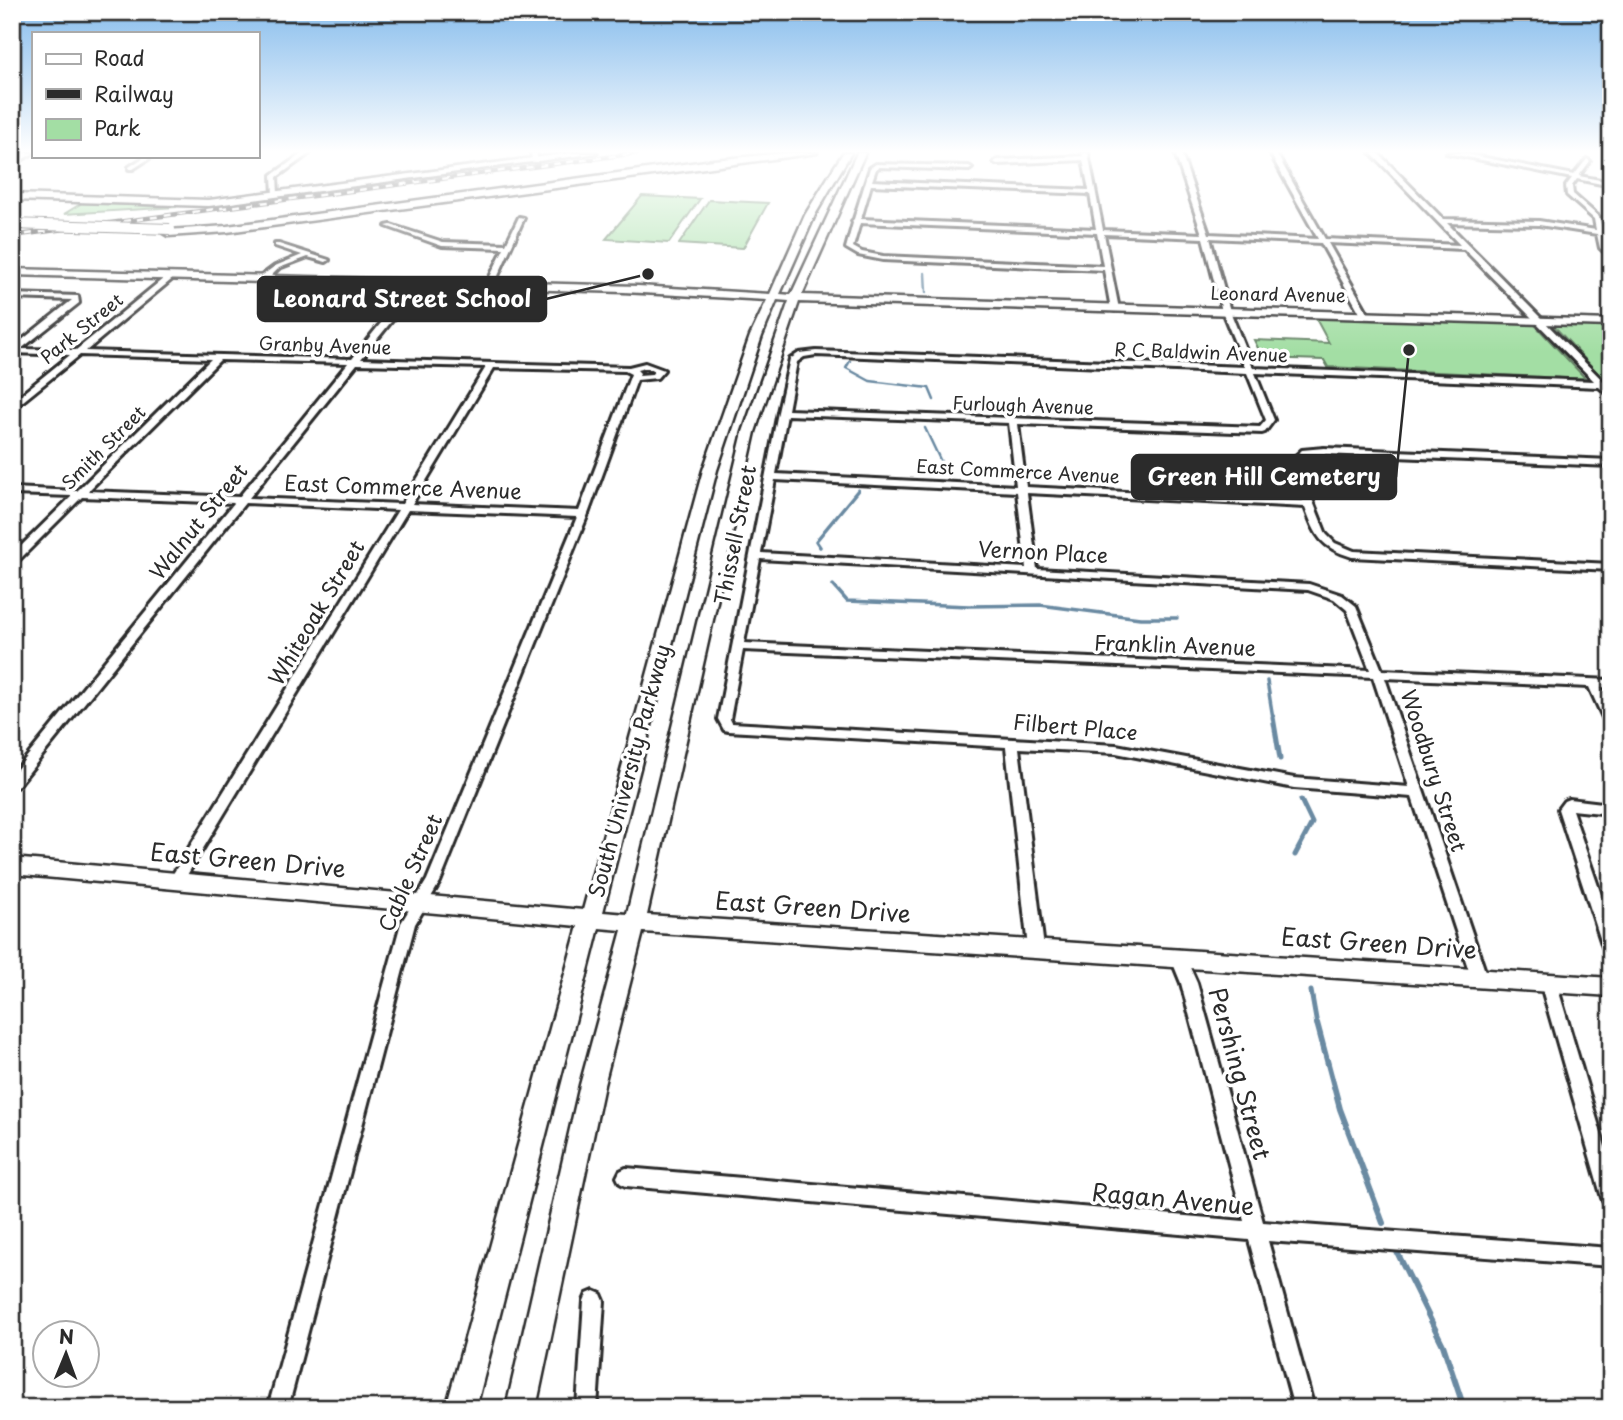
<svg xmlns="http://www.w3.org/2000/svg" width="1623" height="1420" font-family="'Playpen Sans',sans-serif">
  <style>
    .green { fill: #a3dea4; stroke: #678468; stroke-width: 2 }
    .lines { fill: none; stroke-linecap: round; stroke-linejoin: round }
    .stream-far3 { stroke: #6a8aa2; stroke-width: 2.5 }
    .stream-far2 { stroke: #6a8aa2; stroke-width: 3.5 }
    .stream-far1 { stroke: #6a8aa2; stroke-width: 5 }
    .stream { stroke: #6a8aa2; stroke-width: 6 }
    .street-casing { stroke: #2b2b2b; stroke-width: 6 }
    .secondary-casing { stroke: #2b2b2b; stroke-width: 5 }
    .street { fill: #fff; fill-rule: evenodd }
    .secondary { fill: #fff; fill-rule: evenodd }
    .rail-casing { stroke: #2b2b2b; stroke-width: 4.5 }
    .rail { stroke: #fff; stroke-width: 2.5; stroke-dasharray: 7; stroke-linecap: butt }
    .secondary-bridge-casing { stroke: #2b2b2b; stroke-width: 12; stroke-linecap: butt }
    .secondary-bridge { stroke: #fff; stroke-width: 10 }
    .labels { text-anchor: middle; stroke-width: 7; stroke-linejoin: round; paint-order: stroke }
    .far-street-label { font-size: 18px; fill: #2b2b2b; stroke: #fff }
    .street-label { font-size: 21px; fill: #2b2b2b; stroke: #fff }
    .near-street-label { font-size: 24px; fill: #2b2b2b; stroke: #fff }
    .leader { fill: none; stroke: #2b2b2b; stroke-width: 2.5 }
    .callout-dot { fill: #2b2b2b; stroke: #fff; stroke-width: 2.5 }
    .callout { fill: #2b2b2b; stroke: #2b2b2b; stroke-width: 2.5 }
    .callout-label { font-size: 23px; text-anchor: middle; font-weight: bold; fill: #fff }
  </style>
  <rect width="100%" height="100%" fill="#fff"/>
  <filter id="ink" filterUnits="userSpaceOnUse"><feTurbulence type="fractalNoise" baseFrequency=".0143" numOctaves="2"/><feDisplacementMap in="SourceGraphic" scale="14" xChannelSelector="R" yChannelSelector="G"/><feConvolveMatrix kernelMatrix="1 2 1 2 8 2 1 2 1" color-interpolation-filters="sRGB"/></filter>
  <g filter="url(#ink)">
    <path class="green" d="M642,196L700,199L669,243L606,239Z
      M709,200L768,203L743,248L679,244Z
      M82,203L177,207L64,214Z
      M1315,317L1534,324L1586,379L1328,367L1324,360L1263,358L1254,340L1329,343Z
      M1554,326H1611V384H1608Z"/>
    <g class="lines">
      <path class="stream-far3" d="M925,273L926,292
        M850,361L846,368L870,381L929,388L934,400
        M925,428L942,464"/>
      <path class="stream-far2" d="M820,547L816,541L858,490
        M833,585L847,601L969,606L1040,605L1140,618H1177
        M1267,681L1273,718"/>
      <path class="stream-far1" d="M1273,717L1280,759
        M1295,855L1312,823L1301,800
        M1311,991L1317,1025"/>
      <path class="stream" d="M1317,1023L1340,1109L1383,1223
        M1396,1250L1443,1345L1464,1408"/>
      <g class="street-casing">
        <path id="street" d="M25,153H33L12,166V161Z
          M303,153H310L277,177L278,194L273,195L272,175Z
          M531,153H537V162L532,161Z
          M1082,153H1088L1103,230L1202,234L1175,153H1181L1209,234L1318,239L1270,153H1276L1325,239L1460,245L1371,153H1378L1443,219L1539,221L1596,230L1594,219L1567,195L1566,186L1572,178L1447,153H1461L1574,175L1587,159L1590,161L1579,176L1611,182V186L1577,179L1572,186L1573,194L1599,217L1603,231L1611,232V236L1604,235L1606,247L1611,252V258L1600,248L1597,234L1539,225L1447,223L1611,389V397L1599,387L1255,373L1274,420L1265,432L1262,433L1018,424L1026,487L1303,501L1288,463L1302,450L1324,448L1611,460V466L1324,454L1308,455L1298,464L1326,534L1335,543L1354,551L1611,564V570L1352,557C1320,547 1316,536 1305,507L1027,493L1037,569L1309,584L1342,595L1356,606L1382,670L1611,680V688L1601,687L1611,708V726L1605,722L1589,687L1385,678L1487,977L1484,982L1479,983L1474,982L1471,977L1412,797L1294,788L1116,753L1019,748L1044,948L1041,952L1036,954L1031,952L1028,948L1006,747L728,731L724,730L718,719L778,412L790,359L799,353L816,351L1245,367L1222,311L1203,238L1104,234L1119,309L1115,311L1111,309L1104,270L883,260L858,255L846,248L853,223L852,221L854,219L870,168L876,164L969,166L972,168L969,170L879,167L876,169L872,181L1089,190L1083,160L997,164L994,162L997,160L1083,156ZM871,185L1090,194L1096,229L861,219ZM860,223L1097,233L1103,266L883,256L862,252L853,247ZM1210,238L1321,243L1361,315L1365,317L1369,315L1328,243L1464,249L1594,381L1253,368L1230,311ZM816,355L1247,373L1266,420L1260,427L788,410L797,362L804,357ZM787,415L1009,423L1016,486L776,474ZM775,480L1017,492L1026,568L761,553ZM760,559L1308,590L1334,599L1347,610L1370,670L744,643ZM743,650L1373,677L1409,787L1294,778L1116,745L732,723L730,719Z
          M146,156H153L133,169H129V167Z
          M519,217L524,218L493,287L489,289L485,287L504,248L442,246L386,226L391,225L443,242L506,244Z
          M275,244H279L329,260L326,262L308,257L279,268L266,281H260V277L275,266L302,255L275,246Z
          M169,274L176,276L86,351L352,359L414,282H417L421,284L420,286L361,359L629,367L645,363L664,370L657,378L637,380L588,514L440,882L415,924L288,1408H268L401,923L427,880L577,517L408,510L181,885L176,887L171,885L169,881L171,877L398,510L245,503L17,787L12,789V775L234,503L82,497L16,563L12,564V555L72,496L12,494V488L77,491L211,359L80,355L12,410V402L70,355L12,353V348L72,300L12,298V294L78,296L79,303L21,349L76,350ZM220,360L348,363L239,497L88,491ZM357,364L486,367L402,504L249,498ZM494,368L625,371L631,374L579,511L412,504ZM645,368L654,371L652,374L639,375L640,373L637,370Z
          M1569,799L1611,804V814L1572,810L1611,924V953L1606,951L1603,947L1558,809L1564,801Z
          M1178,950L1183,952L1197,983L1263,1222L1611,1248V1266L1268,1241L1314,1408H1294L1249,1240L626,1186L620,1183L617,1177L620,1171L626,1168L1244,1221L1181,983L1170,956L1173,952Z
          M1548,975L1553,977L1556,982L1611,1167V1207L1605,1204L1602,1198L1540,982L1543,977Z
          M594,1291L601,1294L604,1301L597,1408H577L584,1301L587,1294Z"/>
      </g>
      <g class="secondary-casing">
        <path id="secondary" d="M571,153H597L209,206L12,200V194L209,200Z
          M785,153H817L227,232L168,236L163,233L168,230L227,226L713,160Z
          M843,153H851L815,215L780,294L791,295L857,153H865L802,295L1611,320V326L799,302L755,432L647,915L1611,978V996L643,932L604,1085L536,1408H506L580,1085L622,930L599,928L476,1408H446L578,926L12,874V858L583,910L703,470L750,336L767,300L624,292L12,275V269L638,286L770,294L805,215ZM777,300L789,301L743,432L627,914L603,912L717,470L762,336Z"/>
      </g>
      <use href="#street" class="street"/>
      <use href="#secondary" class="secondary"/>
      <g class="rail-casing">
        <path id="rail" d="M12,236L637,153"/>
      </g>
      <use href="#rail" class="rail"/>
      <g class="secondary-bridge-casing">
        <path id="secondary-bridge" d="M12,224L170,229"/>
      </g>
      <use href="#secondary-bridge" class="secondary-bridge"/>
    </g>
  </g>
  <linearGradient id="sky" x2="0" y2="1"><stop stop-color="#86bcec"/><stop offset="0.43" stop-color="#fff"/><stop offset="1" stop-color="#fff" stop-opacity="0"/></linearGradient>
  <rect width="1623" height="352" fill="url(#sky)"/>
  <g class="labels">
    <g class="far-street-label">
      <text transform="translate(1278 295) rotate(1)" y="6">Leonard Avenue</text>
      <text transform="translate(82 329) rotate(-39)" y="6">Park Street</text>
      <text transform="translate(325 346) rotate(2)" y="6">Granby Avenue</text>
      <text transform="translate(1201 353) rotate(2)" y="6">R C Baldwin Avenue</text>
      <text transform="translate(1023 406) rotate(2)" y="6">Furlough Avenue</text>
      <text transform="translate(104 448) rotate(-45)" y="6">Smith Street</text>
      <text transform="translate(1018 472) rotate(3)" y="6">East Commerce Avenue</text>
    </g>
    <g class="street-label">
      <text transform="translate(403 488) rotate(2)" y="7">East Commerce Avenue</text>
      <text transform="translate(199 522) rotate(-51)" y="7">Walnut Street</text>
      <text transform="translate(736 535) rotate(-79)" y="7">Thissell Street</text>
      <text transform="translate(1043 553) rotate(3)" y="7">Vernon Place</text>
      <text transform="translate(317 613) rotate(-59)" y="7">Whiteoak Street</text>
      <text transform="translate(1175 646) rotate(2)" y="7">Franklin Avenue</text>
      <text transform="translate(1075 728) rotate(5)" y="7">Filbert Place</text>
      <text transform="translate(630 771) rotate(-75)" y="7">South University Parkway</text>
      <text transform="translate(1433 771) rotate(72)" y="7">Woodbury Street</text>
      <text transform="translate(411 873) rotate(-66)" y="7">Cable Street</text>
    </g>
    <g class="near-street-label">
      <text transform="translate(248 861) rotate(5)" y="8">East Green Drive</text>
      <text transform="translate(813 908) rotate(4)" y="8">East Green Drive</text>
      <text transform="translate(1379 944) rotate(4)" y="8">East Green Drive</text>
      <text transform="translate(1239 1074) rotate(75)" y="8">Pershing Street</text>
      <text transform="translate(1173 1200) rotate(5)" y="8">Ragan Avenue</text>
    </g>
  </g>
  <path class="leader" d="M648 274L546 299M1409 350L1396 477"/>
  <g class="callout-dot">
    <circle cx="648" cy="274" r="7"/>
    <circle cx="1409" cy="350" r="7"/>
  </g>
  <g class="callout">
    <rect x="258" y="277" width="288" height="44" rx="7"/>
    <rect x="1132" y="455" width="264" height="44" rx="7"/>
  </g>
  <g class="callout-label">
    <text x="402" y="307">Leonard Street School</text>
    <text x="1264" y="485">Green Hill Cemetery</text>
  </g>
  <rect width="1623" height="1420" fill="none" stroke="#fff" stroke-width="42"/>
  <rect x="21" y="21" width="1581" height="1378" fill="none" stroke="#2b2b2b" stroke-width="2.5" filter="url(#ink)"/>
  <rect x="32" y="32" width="228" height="126" fill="#ffffff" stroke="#aaaaaa" stroke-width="2"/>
  <rect x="46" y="54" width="35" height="10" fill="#ffffff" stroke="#aaaaaa" stroke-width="2"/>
  <text x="94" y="66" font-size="21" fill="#2b2b2b">Road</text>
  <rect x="46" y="89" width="35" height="10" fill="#2b2b2b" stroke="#aaaaaa" stroke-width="2"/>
  <text x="94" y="102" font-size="21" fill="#2b2b2b">Railway</text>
  <rect x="46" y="119" width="35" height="21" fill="#a3dea4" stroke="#aaaaaa" stroke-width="2"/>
  <text x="94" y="136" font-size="21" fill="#2b2b2b">Park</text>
  <g transform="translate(66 1354) rotate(1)"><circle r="33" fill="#ffffff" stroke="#aaaaaa" stroke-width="2"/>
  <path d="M0-5L12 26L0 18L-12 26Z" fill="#2b2b2b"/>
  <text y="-10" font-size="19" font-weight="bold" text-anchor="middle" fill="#2b2b2b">N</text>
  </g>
</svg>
